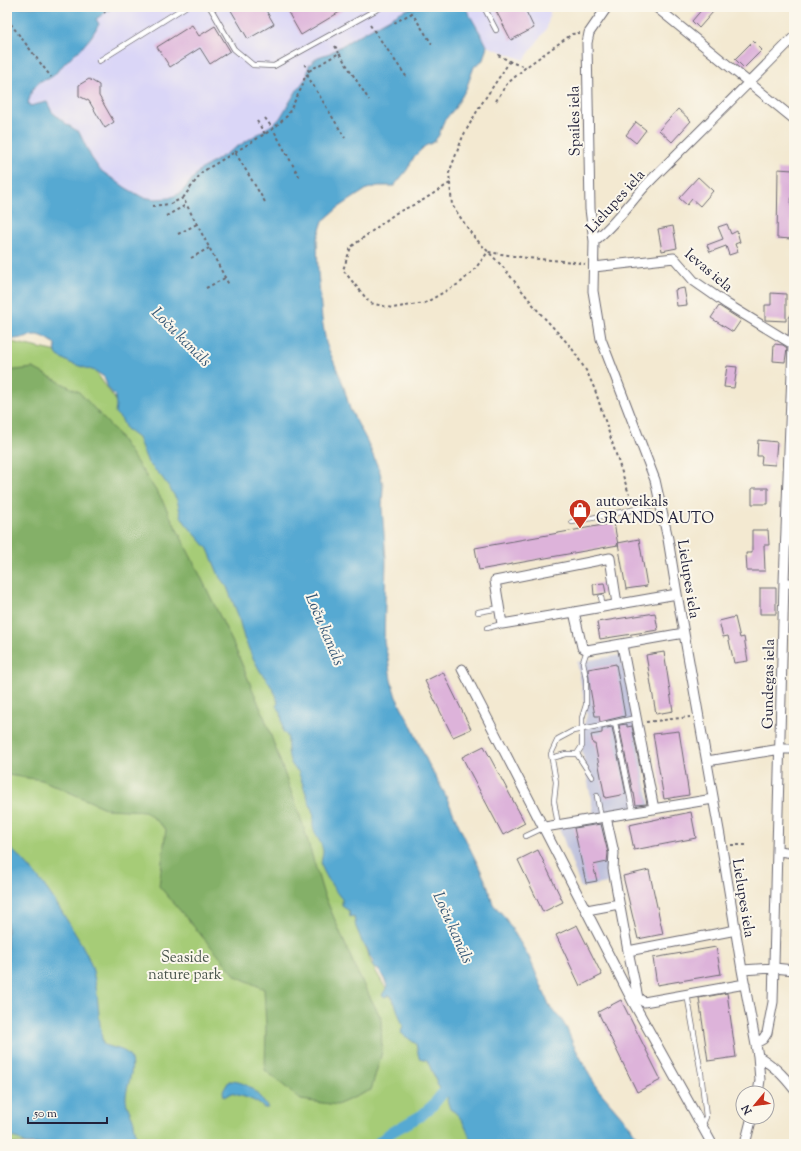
<svg xmlns="http://www.w3.org/2000/svg" width="801" height="1151" font-family="'Sorts Mill Goudy',serif">
  <style>
    .built { fill: #dad6f7 }
    .industrial { fill: #c0c2dd }
    .green { fill: #a6cc77; stroke: #647759 }
    .forest { fill: #84b068; stroke: #536952 }
    .water { fill: #57a9d2; stroke: #3c6686 }
    .lines { fill: none; stroke-linecap: round; stroke-linejoin: round }
    .canal { stroke: #57a9d2; stroke-width: 11 }
    .building { fill: #ddb3da }
    .lane-casing { stroke: #6b6870; stroke-width: 6 }
    .street-casing { stroke: #6b6870; stroke-width: 11 }
    .path { stroke: #6b6870; stroke-width: 2; stroke-dasharray: 3 3; stroke-linecap: butt }
    .lane { stroke: #fff; stroke-width: 4.5 }
    .street { stroke: #fff; stroke-width: 9 }
    .labels { text-anchor: middle; stroke-width: 4; stroke-linejoin: round; paint-order: stroke }
    .street-label { font-size: 15px; fill: #22223b; stroke: #fbf7ec }
    .poi-label { font-size: 15px; fill: #22223b; stroke: #fbf7ec; text-anchor: start }
    .park-label { font-size: 15px; fill: #4a554d; stroke: #fbf7ec }
    .water-label { font-size: 16px; font-style: italic; fill: #375877; stroke: #fbf7ec }
  </style>
  <rect width="100%" height="100%" fill="#fbf7ec"/>
  <filter id="ink" filterUnits="userSpaceOnUse"><feTurbulence type="fractalNoise" baseFrequency=".025" numOctaves="2"/><feDisplacementMap in="SourceGraphic" scale="8" xChannelSelector="R" yChannelSelector="G"/><feConvolveMatrix kernelMatrix="1 2 1 2 8 2 1 2 1" color-interpolation-filters="sRGB"/></filter>
  <filter id="wash" filterUnits="userSpaceOnUse"><feTurbulence type="fractalNoise" baseFrequency=".012" numOctaves="4" result="noise"/><feDisplacementMap in="SourceGraphic" scale="16" xChannelSelector="R" yChannelSelector="G"/><feGaussianBlur stdDeviation="0.9" result="paint"/><feColorMatrix in="noise" values="0 0 0 0 0 0 0 0 0 0 0 0 0 0 0 0 0 1.4 0 .05"/><feComposite in="paint" operator="in"/></filter>
  <g filter="url(#wash)">
    <rect width="100%" height="100%" fill="#f3e9d1"/>
    <path class="built" d="M113,7H413L401,12L356,37L330,53L318,57L309,65L307,77L297,90L280,118L275,123L199,171L181,193L169,198L154,199L142,197L126,188L100,170L91,157L79,132L65,123L52,112L47,102L30,107L28,103L32,90L40,81L48,79L53,76L64,64L75,53L80,50L96,19Z
      M465,7H551L547,28L524,60L487,46L483,38Z"/>
    <path class="industrial" d="M621,655L650,806L594,815L580,739L587,715L577,662Z
      M604,821L611,855L612,882L581,888L559,827Z"/>
    <path class="green" d="M7,341L86,358L218,545L264,646L372,965L478,1144H7Z"/>
    <path class="forest" d="M33,368L79,392L117,433L161,498L195,565L233,643L265,719L302,822L323,892L357,972L381,1018L382,1052L371,1090L337,1105L301,1100L265,1070L266,1027L264,989L236,976L159,886L166,829L145,811L107,809L42,780L7,775V371Z"/>
    <path class="water" d="M7,7H113L96,19L99,24L91,37L80,50L75,53L64,64L53,76L48,79L40,81L32,90L28,103L30,106L47,102L52,112L65,123L79,132L91,157L100,170L126,188L142,197L154,199L169,198L181,193L199,171L275,123L280,118L297,90L307,77L309,65L318,57L330,53L356,37L401,12L413,7H465L483,38L487,46L483,60L474,67L466,89L455,108L444,121L439,135L434,142L425,146L414,157L407,170L394,186H378L367,189L338,208L323,221L317,239L318,272L322,319L326,343L343,384L350,409L367,441L380,472L383,486L382,508L386,559L384,642L388,658L391,680L396,697L409,721L428,763L445,794L460,828L481,871L488,887L493,904L504,916L529,957L551,1009L560,1017L567,1029L573,1044L597,1088L629,1125L640,1141V1144H472C467,1131 463,1116 450,1109L447,1100L448,1097L442,1094L427,1060L419,1058L416,1044L401,1033L403,1025C398,1015 397,1005 391,996L389,995L385,997L382,995L388,986L379,970L374,968L372,965L374,961L370,957L367,948L362,942L359,934L356,927L354,917L352,916L350,917L349,911L342,906V899C336,893 325,875 322,867C320,862 323,856 323,851C321,838 309,832 314,816L298,771C291,767 288,757 288,749C287,744 289,740 287,736C287,735 283,732 283,731L281,712L276,706L278,703L276,695L269,683L260,671L252,656L244,638L238,615L227,587L220,578L208,549L186,524L181,516L177,500L169,487L161,476L148,463L138,438L126,429L122,420L115,413L116,406L115,396L108,388L104,377L95,371L70,363L58,356L56,353L55,344C33,326 29,341 7,339Z
      M7,846C35,868 55,900 73,930C81,943 89,956 93,971C99,995 98,1020 103,1044C111,1049 120,1047 128,1054C137,1064 127,1085 126,1096C125,1106 132,1113 134,1123C135,1130 136,1137 138,1144H25L19,1139L7,1136Z
      M229,1081C249,1081 258,1094 268,1108H264C255,1099 244,1097 231,1093L224,1097L223,1091Z"/>
    <g class="lines">
      <path class="canal" d="M377,1144L390,1133L422,1115L433,1105L442,1094L454,1086"/>
    </g>
    <g id="blocks">
      <path class="building" d="M229,7H264L274,24L248,39Z
        M285,7H348L301,35Z
        M494,7H524L534,28L511,40Z
        M704,7H708L713,12L699,28L692,21Z
        M192,25L199,36L215,26L230,51L210,64L200,48L170,67L157,47Z
        M753,41L762,50L744,68L735,59Z
        M89,79L99,85V96L114,122L105,128L89,101L79,96V85Z
        M678,109L691,121L672,142L659,130Z
        M636,122L646,130L636,143L626,135Z
        M778,169L793,170L791,205H792L791,239L777,238Z
        M698,177L713,191L700,206L692,199L687,205L679,198Z
        M727,224L731,234L737,231L740,242L735,244L738,252L729,255L726,246L710,252L707,245L723,239L718,227Z
        M673,226L677,248L662,251L658,229Z
        M684,288L687,305L677,306L675,290Z
        M771,293L786,294V321L765,320V305H771Z
        M719,306L741,320L733,332L711,318Z
        M774,344L783,345L787,348L785,362L773,361Z
        M727,366L737,367L734,388L724,387Z
        M758,440L777,442L775,465L761,464L762,456H757Z
        M752,488H768V504H752Z
        M614,523L618,545L479,570L475,548Z
        M752,530H768L769,545H764L765,571H747L746,553H752Z
        M639,539L647,586L626,589L618,543Z
        M604,583L606,593L594,595L593,584Z
        M760,588H776V614H760Z
        M655,613L658,630L600,639L597,622Z
        M735,617L740,638L744,637L748,661L734,663L728,636L723,637L719,621Z
        M664,652L673,711L656,714L646,655Z
        M616,664L625,716L600,722L599,716H595L590,688L588,669Z
        M443,672L471,729L453,737L425,681Z
        M627,724V727L632,726L647,804L636,805L634,793H633L619,725Z
        M612,727L626,794L605,798L595,744H593L591,735L602,733V729Z
        M679,731L689,795L664,799L653,734Z
        M484,746L525,823L503,835L462,757Z
        M691,812L696,838L634,850L629,825Z
        M601,824L608,853L607,862L593,865L597,881L586,883L574,828Z
        M538,850L563,902L543,912L518,860Z
        M649,870L663,934L638,939L623,876Z
        M577,925L602,975L580,986L556,935Z
        M716,947L721,974L657,985L653,958Z
        M727,993L736,1057L708,1061L699,998Z
        M621,1000L661,1080L637,1092L598,1012Z"/>
    </g>
  </g>
  <g filter="url(#ink)">
    <use href="#blocks" fill-opacity="0" stroke="#6b6870" stroke-width="1"/>
    <g class="lines">
      <g class="lane-casing">
        <path id="lane" d="M210,7L234,49L253,65L274,66L381,7
          M484,7L496,30
          M99,61L185,7
          M572,522L661,504
          M601,597L603,607
          M478,612L500,608
          M487,628L502,624
          M615,723L633,812
          M577,754L592,777
          M552,758L566,754H577L582,746V718L586,705V679L583,662L587,650
          M597,796L601,818
          M558,825L554,801L556,782L551,754L558,739L573,731L636,718
          M526,836L545,827
          M687,994L701,1073L706,1117L702,1126"/>
      </g>
      <g class="street-casing">
        <path id="street" d="M656,7L794,119
          M594,241L590,209L587,43L589,33L607,7
          M594,267L674,258L694,281L727,304L794,345
          M784,582L794,584
          M617,604L610,558L495,581L502,624L574,612L582,647L587,650L684,633
          M574,612L677,594
          M622,645L654,809
          M462,669L633,1002L712,1144
          M707,761L781,749H794
          M606,817L614,853L613,869L628,951
          M545,827L713,799
          M778,851L794,853
          M587,910L619,904
          M742,970L774,968L794,970
          M638,998L644,1002L745,984
          M633,1002L638,998L628,951L736,930
          M756,1043L763,1039L767,1033L773,1002L784,582L794,319
          M758,1056C775,1067 782,1074 794,1089
          M758,1093L760,1080L758,1056L742,970L720,836L677,594L668,539L655,480L601,339L593,291L594,241C615,225 630,202 648,183C697,134 746,86 794,37
          M745,1144L752,1117"/>
      </g>
      <path class="path" d="M101,7L105,13
        M408,7L432,44
        M7,19L51,77
        M394,23L412,13
        M370,25L408,79
        M335,46L339,53
        M498,55L513,63L526,67
        M510,61L480,106L463,136L449,173L452,205L473,236L503,267L539,312L571,347L587,372L595,390L629,494
        M309,71L339,53L369,100
        M307,75L345,138
        M496,101L506,85L526,67L572,34L580,33
        M265,118L273,129L287,116L302,87L305,76L310,73L303,62
        M257,121L265,134
        M235,152L273,129L300,178
        M450,183L420,202L396,213L351,247L343,270L370,303L392,308L425,303L460,283L474,270L488,252L527,258L574,262L585,264
        M183,198L202,172L235,152L265,202
        M152,206L170,204L183,198L229,285
        M166,216L186,205
        M178,234L197,224
        M191,258L209,248
        M206,288L225,278
        M646,722L690,717
        M731,845H749"/>
      <use href="#lane" class="lane"/>
      <use href="#street" class="street"/>
    </g>
  </g>
  <defs>
    <g id="shop-pin" transform="scale(1.15)"><path d="M0 17L-7.5 6A9.5 9.5 0 1 1 7.5 6Z" fill="#c8321e" stroke="#fbf7ec"/><path d="M-5-2.5h2.3a2.7 3.5 0 0 1 5.4 0H5L5.5 6h-11ZM-1.5-2.5h3a1.5 2.3 0 0 0-3 0Z" fill="#fff"/></g>
  </defs>
  <g fill-rule="evenodd">
    <use href="#shop-pin" x="580" y="510"/>
  </g>
  <g class="labels">
    <g class="street-label">
      <text transform="translate(574 121) rotate(-91)" y="5">Spailes iela</text>
      <text transform="translate(615 201) rotate(-48)" y="5">Lielupes iela</text>
      <text transform="translate(709 270) rotate(40)" y="5">Ievas iela</text>
      <text transform="translate(689 579) rotate(81)" y="5">Lielupes iela</text>
      <text transform="translate(768 684) rotate(-89)" y="5">Gundegas iela</text>
      <text transform="translate(744 898) rotate(81)" y="5">Lielupes iela</text>
    </g>
    <g class="poi-label">
      <text x="596" y="506">autoveikals<tspan x="596" dy="17">GRANDS AUTO</tspan></text>
    </g>
    <g class="park-label">
      <text x="185" y="962">Seaside<tspan x="185" dy="17">nature park</tspan></text>
    </g>
    <g class="water-label">
      <text transform="translate(182 336) rotate(45)" y="6">Loču kanāls</text>
      <text transform="translate(326 629) rotate(67)" y="6">Loču kanāls</text>
      <text transform="translate(454 927) rotate(66)" y="6">Loču kanāls</text>
    </g>
  </g>
  <rect width="801" height="1151" fill="none" stroke="#fbf7ec" stroke-width="24"/>
  <g transform="translate(755 1105) rotate(241)"><circle r="19" fill="#fbf7ec" stroke="#a4a2a5"/>
  <path d="M0-3L7 15L0 10L-7 15Z" fill="#c8321e"/>
  <text y="-6" font-size="11" font-weight="bold" text-anchor="middle" fill="#22223b">N</text>
  </g>
  <path d="M28 1117v6h79v-6" fill="none" stroke="#22223b" stroke-width="2"/>
  <text x="34" y="1117" font-size="12" fill="#22223b" stroke="#fbf7ec" stroke-width="3" paint-order="stroke">50 m</text>
</svg>
